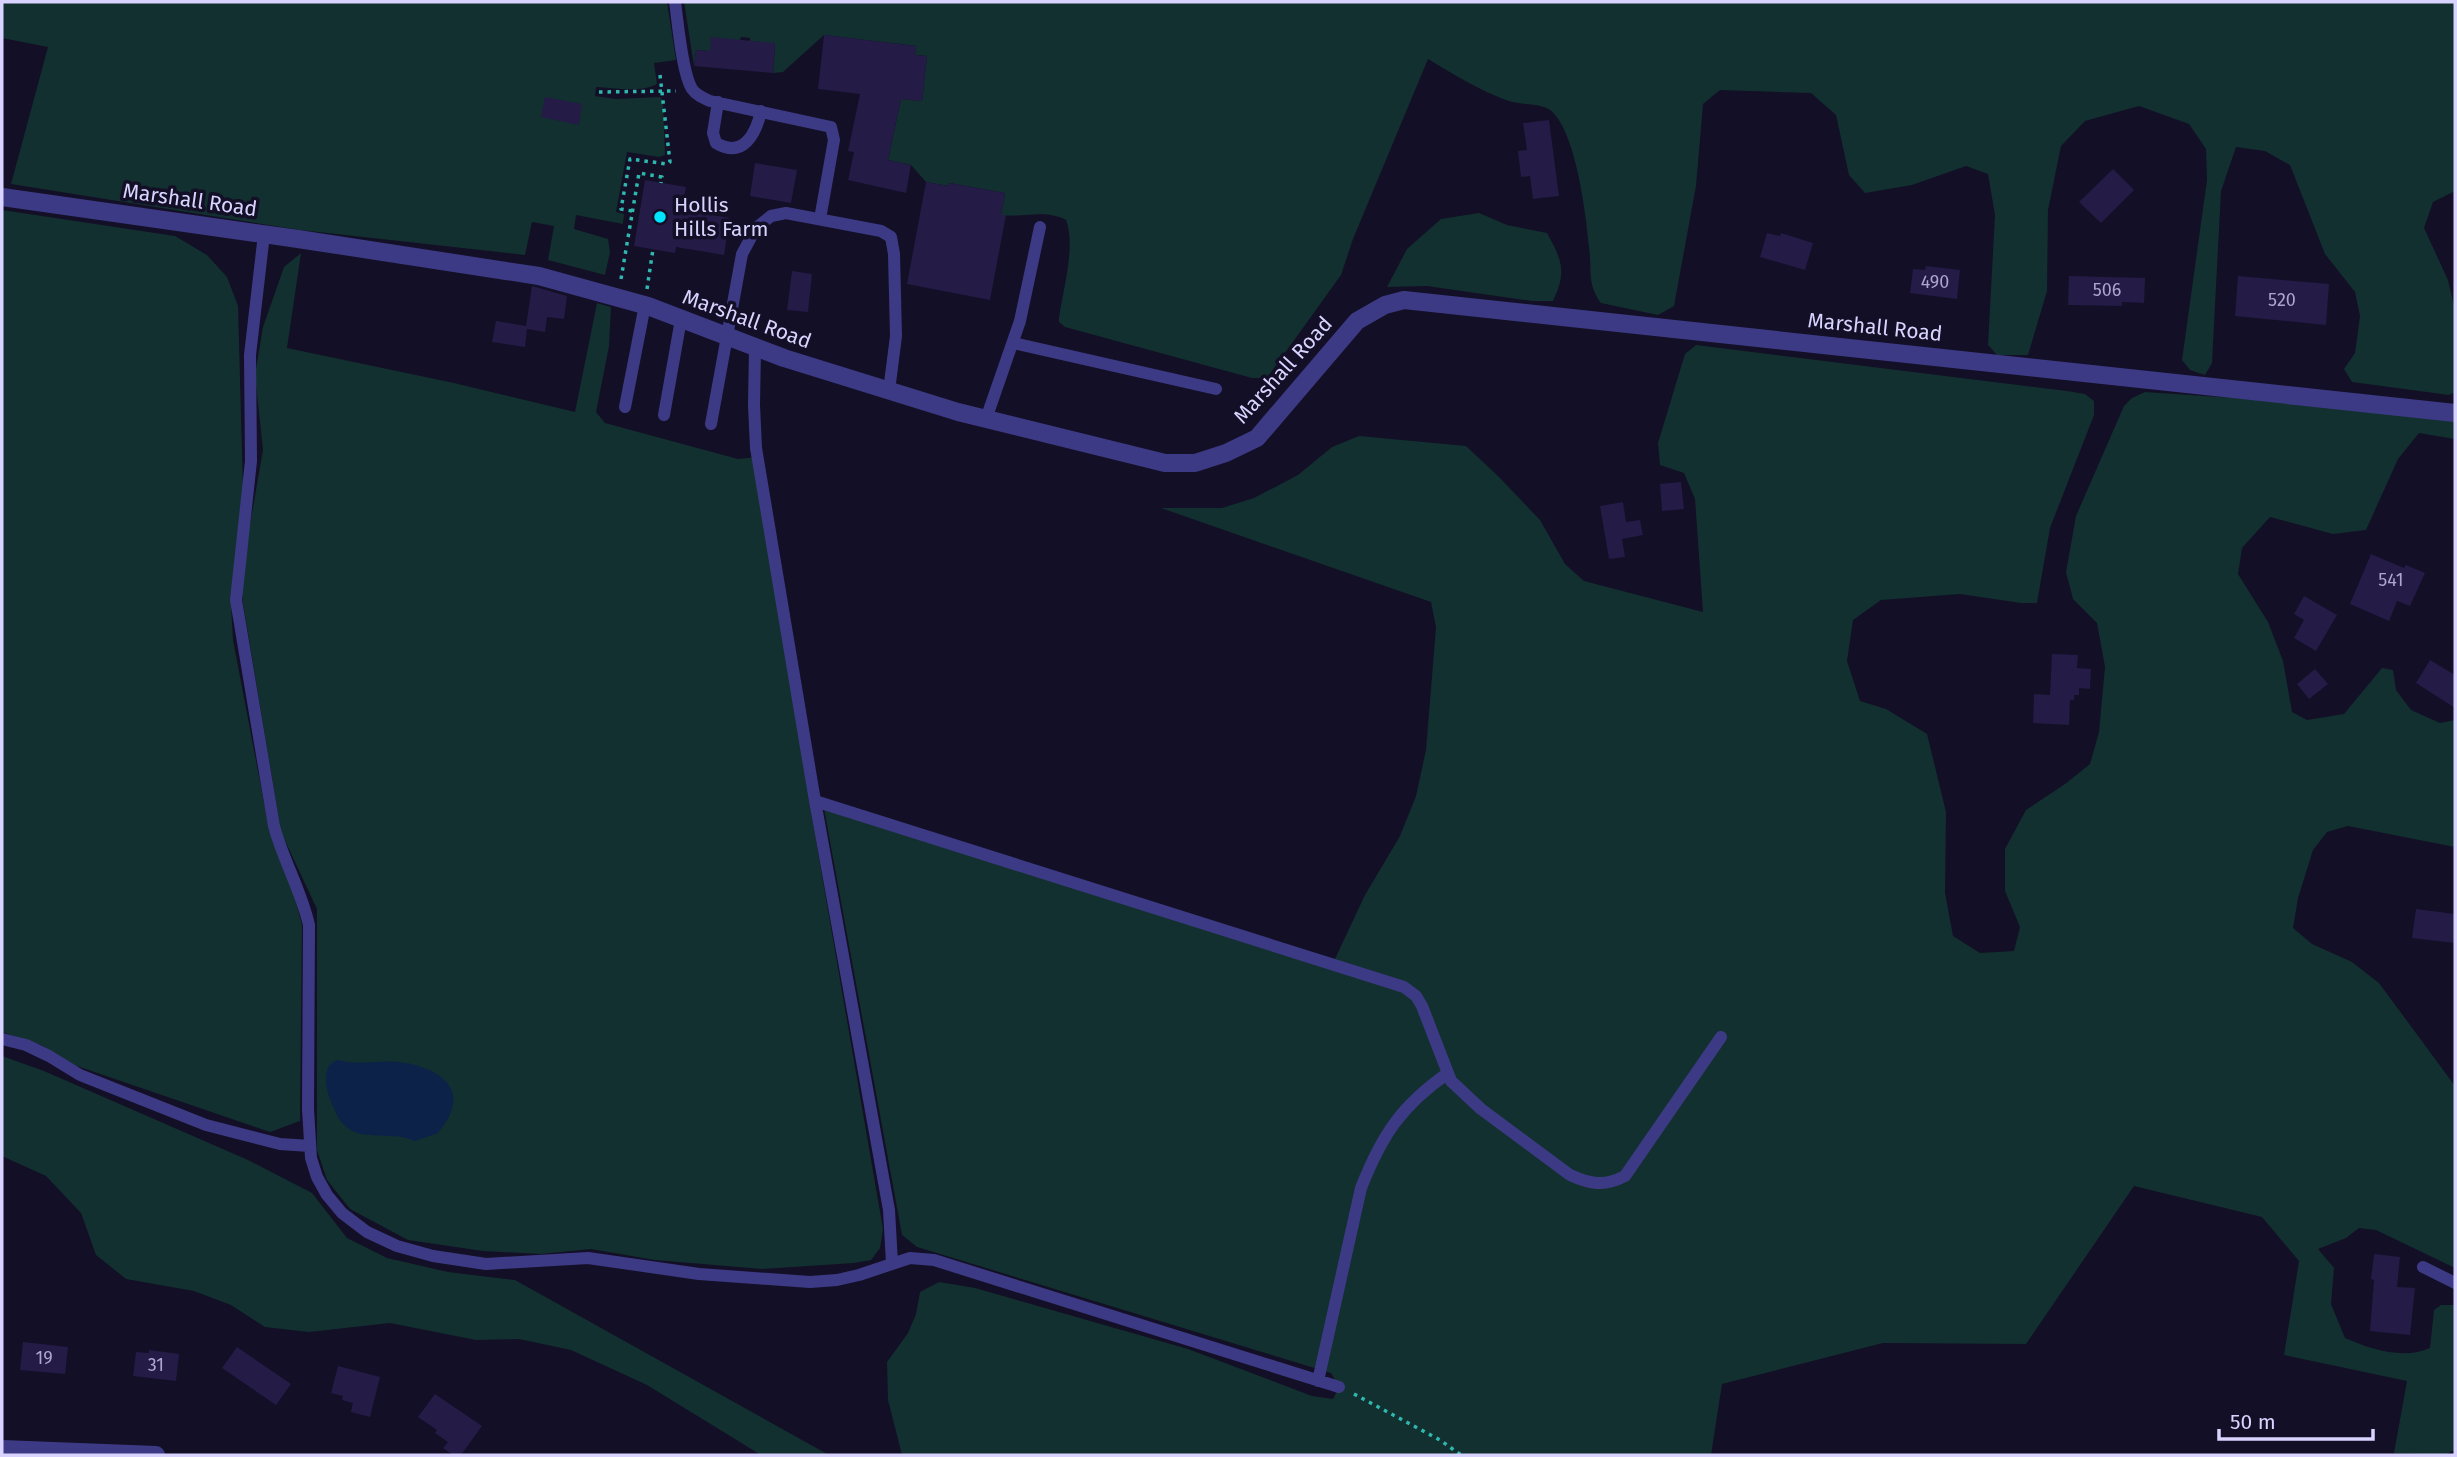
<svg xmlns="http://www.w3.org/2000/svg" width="2457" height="1457" font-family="'Fira Sans',sans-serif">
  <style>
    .green { fill: #12302f }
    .water { fill: #0c2248 }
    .building { fill: #241b47 }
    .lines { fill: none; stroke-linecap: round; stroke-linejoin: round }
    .path { stroke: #2fb8b0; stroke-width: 3.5; stroke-dasharray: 3.5 5; stroke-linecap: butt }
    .lane { stroke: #3d3a85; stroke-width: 12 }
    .street { stroke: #3d3a85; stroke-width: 18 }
    .poi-dot { fill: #00e5ff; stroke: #130f26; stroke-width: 2.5 }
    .labels { text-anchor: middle; stroke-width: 7; stroke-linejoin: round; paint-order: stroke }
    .number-label { font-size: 18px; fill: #aca6d1 }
    .street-label { font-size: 21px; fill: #d9d4ff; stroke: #130f26 }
    .poi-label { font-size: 21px; fill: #d9d4ff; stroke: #130f26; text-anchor: start }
  </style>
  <rect width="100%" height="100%" fill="#130f26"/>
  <path class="green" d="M2,2H667L676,60L654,63L657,84C640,93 615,88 596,87L595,96L616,99L660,97L663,101L665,155L659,157L627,152L616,212L624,214L623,224L576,215L574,229L608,239L610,252L605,275L548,260L554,226L532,222L525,255L300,230L11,184L48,47L2,38Z
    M684,2H2455V191L2433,202L2424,228L2448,280L2455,310V392L2449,395L2352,382L2344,369L2355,353L2360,316L2355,292L2325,254L2290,165L2265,151L2236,147L2221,191L2212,363L2205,375L2190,370L2182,360L2207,180L2206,149L2189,124L2139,106L2085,121L2061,146L2048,210L2047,291L2028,355H1997L1988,345L1995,215L1988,174L1966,166L1912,185L1865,193L1849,175L1836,115L1811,93L1720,90L1703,104L1696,186L1674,306L1658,315L1601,303C1587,285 1592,269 1589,247C1586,215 1576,130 1550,110C1541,103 1521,105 1509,101C1480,91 1455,75 1428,59L1353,239L1341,275L1267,378H1252L1065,327L1059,322V318C1063,290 1076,246 1066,220C1045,209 1024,218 1001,215L1005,193L949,183L948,186L926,182L911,165L888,160L901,99L922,101L927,56L915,55L916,46L824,35L783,72L773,73L775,44L750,41V38L741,37L740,40L710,51L696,50L694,66Z
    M2,210L175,236L207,255L227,277L238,306L243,489L231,605L233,640L269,829L293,891L302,925L300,1121L270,1132L74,1065L41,1045L2,1032Z
    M1479,213L1507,225L1547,233C1562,260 1567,272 1553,301H1532L1427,286L1387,287L1407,249L1441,219Z
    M301,253L287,348L454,383L575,412L597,303L611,307L609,346L596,412L605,423L738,459L758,457L809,800L883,1229L880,1248L871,1260L854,1263L762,1269L655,1260L591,1249L541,1254L483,1251L408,1240L350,1209L327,1180L317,1150V909L281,832L243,603L241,576L263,450L255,375L263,327L284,267Z
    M1696,345L2067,391L2085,394L2094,401V415L2050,528L2037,603H2021L1960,594L1881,600L1853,620L1847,661L1860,701L1886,709L1927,734L1946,812L1945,893L1953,936L1980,953L2014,951L2020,927L2005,891V849L2026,810L2065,784L2090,764L2099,732L2105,667L2097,623L2073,599L2066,572L2076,516L2124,406L2132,398L2145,392L2280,401L2455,418V439L2419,433L2398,459L2366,530L2333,534L2270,517L2242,548L2238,574L2268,622L2283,661L2292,712L2307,720L2344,714L2382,668L2393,670L2396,690L2411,710L2440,723L2455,720V847L2348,826L2327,832L2313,850L2298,898L2293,928L2312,944L2352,962L2379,983L2455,1086V1268L2376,1230L2359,1228L2346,1238L2318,1249L2334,1268L2331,1304L2345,1338C2370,1349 2404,1360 2430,1348L2434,1310L2441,1305H2455V1450L2444,1455L2394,1453L2407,1381L2284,1355L2299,1261L2262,1217L2134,1186L2026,1344L1883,1343L1722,1384L1711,1455H902L888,1400L887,1362L908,1333L916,1314L920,1292L939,1282L975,1288L1188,1349L1312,1396L1333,1399L1339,1387L1331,1373L917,1247L902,1235L823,803L1334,961L1365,895L1400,836L1416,796L1426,750L1436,627L1431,602L1161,508H1222L1254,498L1298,475L1332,447L1359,436L1466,446L1499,477L1540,520L1565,564L1584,581L1703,612L1695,499L1684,473L1660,465L1658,443L1685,354Z
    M2,1056L44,1071L248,1160L312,1193L347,1238L387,1258L448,1272L515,1280L829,1455H761L647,1385L571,1350L519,1339L476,1340L390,1323L309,1332L265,1327L231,1305L194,1291L126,1279L96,1255L81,1213L46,1176L2,1156Z"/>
  <path class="water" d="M338,1060C357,1066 379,1060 398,1062C422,1064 462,1078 452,1109C450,1117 443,1126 438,1133L415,1141C389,1128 351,1149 335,1111C331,1101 326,1092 326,1080C326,1070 328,1063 338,1060Z"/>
  <path class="building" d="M824,35L916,46L915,55L927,56L922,101L901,99L888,160L911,165L906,193L848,180L854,152L848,151L860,94L818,89Z
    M711,37L775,43L773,73L694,66L696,50L710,51Z
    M545,97L582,104L579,125L541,117Z
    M1549,120L1559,196L1533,199L1530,176L1521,177L1518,151L1527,150L1523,123Z
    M755,163L797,170L791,203L750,196Z
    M2113,169L2134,190L2101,223L2079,202Z
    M645,180L686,187L682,210L730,218L724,255L676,247L675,253L634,246Z
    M926,182L948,186L949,183L1005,193L1001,215H1006L990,300L907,284Z
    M1767,233L1780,236L1781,233L1813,243L1805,270L1760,257Z
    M1926,266L1960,270L1957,299L1910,293L1913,269L1925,270Z
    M792,271L812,274L808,312L787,310Z
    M2069,276L2145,278L2144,303L2122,302V306L2068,305Z
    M2238,276L2329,284L2326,325L2235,316Z
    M532,286L567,296L564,319L547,317L545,332L527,329L525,347L492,342L496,321L526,326Z
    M1681,482L1684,509L1662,511L1660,484Z
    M1623,502L1626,522L1640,520L1643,535L1622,539L1625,557L1609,559L1600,506Z
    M2371,554L2404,568L2406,565L2425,573L2410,606L2397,601L2389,621L2350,604Z
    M2304,596L2337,615L2316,651L2294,638L2304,620L2294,614Z
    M2052,654L2078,655L2077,668L2091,669L2090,689L2079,688V695H2074V700H2070L2069,725L2033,723L2034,694L2050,695Z
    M2430,660L2455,675V708L2416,683Z
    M2315,669L2328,684L2309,699L2297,684Z
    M2416,909L2455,914V943L2412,938Z
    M2374,1254L2400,1257L2397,1287L2415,1288L2410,1335L2370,1331L2374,1280L2371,1279Z
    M23,1342L68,1347L65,1374L20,1370Z
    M237,1347L291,1384L276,1405L222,1368Z
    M149,1350L179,1354L176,1381L133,1376L136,1352L149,1353Z
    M338,1366L380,1377L370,1417L351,1412L353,1403L342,1400L343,1396L331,1393Z
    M435,1394L482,1426L461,1455H453L443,1448L448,1442L435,1433L437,1430L418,1417Z"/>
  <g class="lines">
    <path class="path" d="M599,92L676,91
      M632,211L621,209L630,159L667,164L670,162L660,75
      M621,279L639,173L662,177L661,183
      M647,289L653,249
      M1354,1394L1440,1440L1461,1455"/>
    <path class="lane" d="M675,2C678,23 682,73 692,89C696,95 703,98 710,101L831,127L834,140L820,219
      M718,102L713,133L716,143C743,159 756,134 761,111
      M264,234L250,355L251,461L236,600L274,826C283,860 301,890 309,925L308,1109L311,1158L317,1177L327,1195L342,1213L367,1232L397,1246L433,1256L486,1264L588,1258L699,1274L810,1282L837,1280L859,1275L910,1258L934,1260L1339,1387
      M1013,343L1216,389
      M755,348L754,405L756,448L815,801L889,1210L892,1263
      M625,407L645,305
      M664,415L681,319
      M986,419L1020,321L1040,227
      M711,424L742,254L756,228L771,216L786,213L881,231L891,237L894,254L896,336L889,391
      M815,801L1404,987L1416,996L1422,1006L1451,1081L1481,1109L1570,1175C1590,1184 1604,1187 1625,1176L1721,1037
      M2,1039L26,1045L49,1056L80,1075L206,1125L280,1144L310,1146
      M2423,1267L2455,1283
      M1318,1381L1361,1188C1382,1135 1401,1106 1448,1073"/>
    <path class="street" d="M2,197L298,239L539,276L648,306L784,358L958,412L1165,463H1195L1226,453L1257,438L1357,321L1385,305L1404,300L2455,413
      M2,1449L156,1455"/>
  </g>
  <circle class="poi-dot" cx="660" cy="217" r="7"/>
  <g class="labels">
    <g class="number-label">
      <text x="1935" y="288">490</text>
      <text x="2107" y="296">506</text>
      <text x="2282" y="306">520</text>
      <text x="2391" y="586">541</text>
      <text x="44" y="1364">19</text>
      <text x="156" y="1371">31</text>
    </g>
    <g class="street-label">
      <text transform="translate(190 200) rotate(8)" y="7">Marshall Road</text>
      <text transform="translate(747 319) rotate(20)" y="7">Marshall Road</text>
      <text transform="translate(1875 327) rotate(6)" y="7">Marshall Road</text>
      <text transform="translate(1283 370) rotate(-48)" y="7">Marshall Road</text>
    </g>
    <g class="poi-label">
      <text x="674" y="212">Hollis<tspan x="674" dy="24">Hills Farm</tspan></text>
    </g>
  </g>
  <rect width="2457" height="1457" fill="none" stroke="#d9d4ff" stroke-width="7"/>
  <path d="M2219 1429v10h154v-10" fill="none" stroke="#d9d4ff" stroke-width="3.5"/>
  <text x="2230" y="1429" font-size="21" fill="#d9d4ff" stroke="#130f26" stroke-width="5" paint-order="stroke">50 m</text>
</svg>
